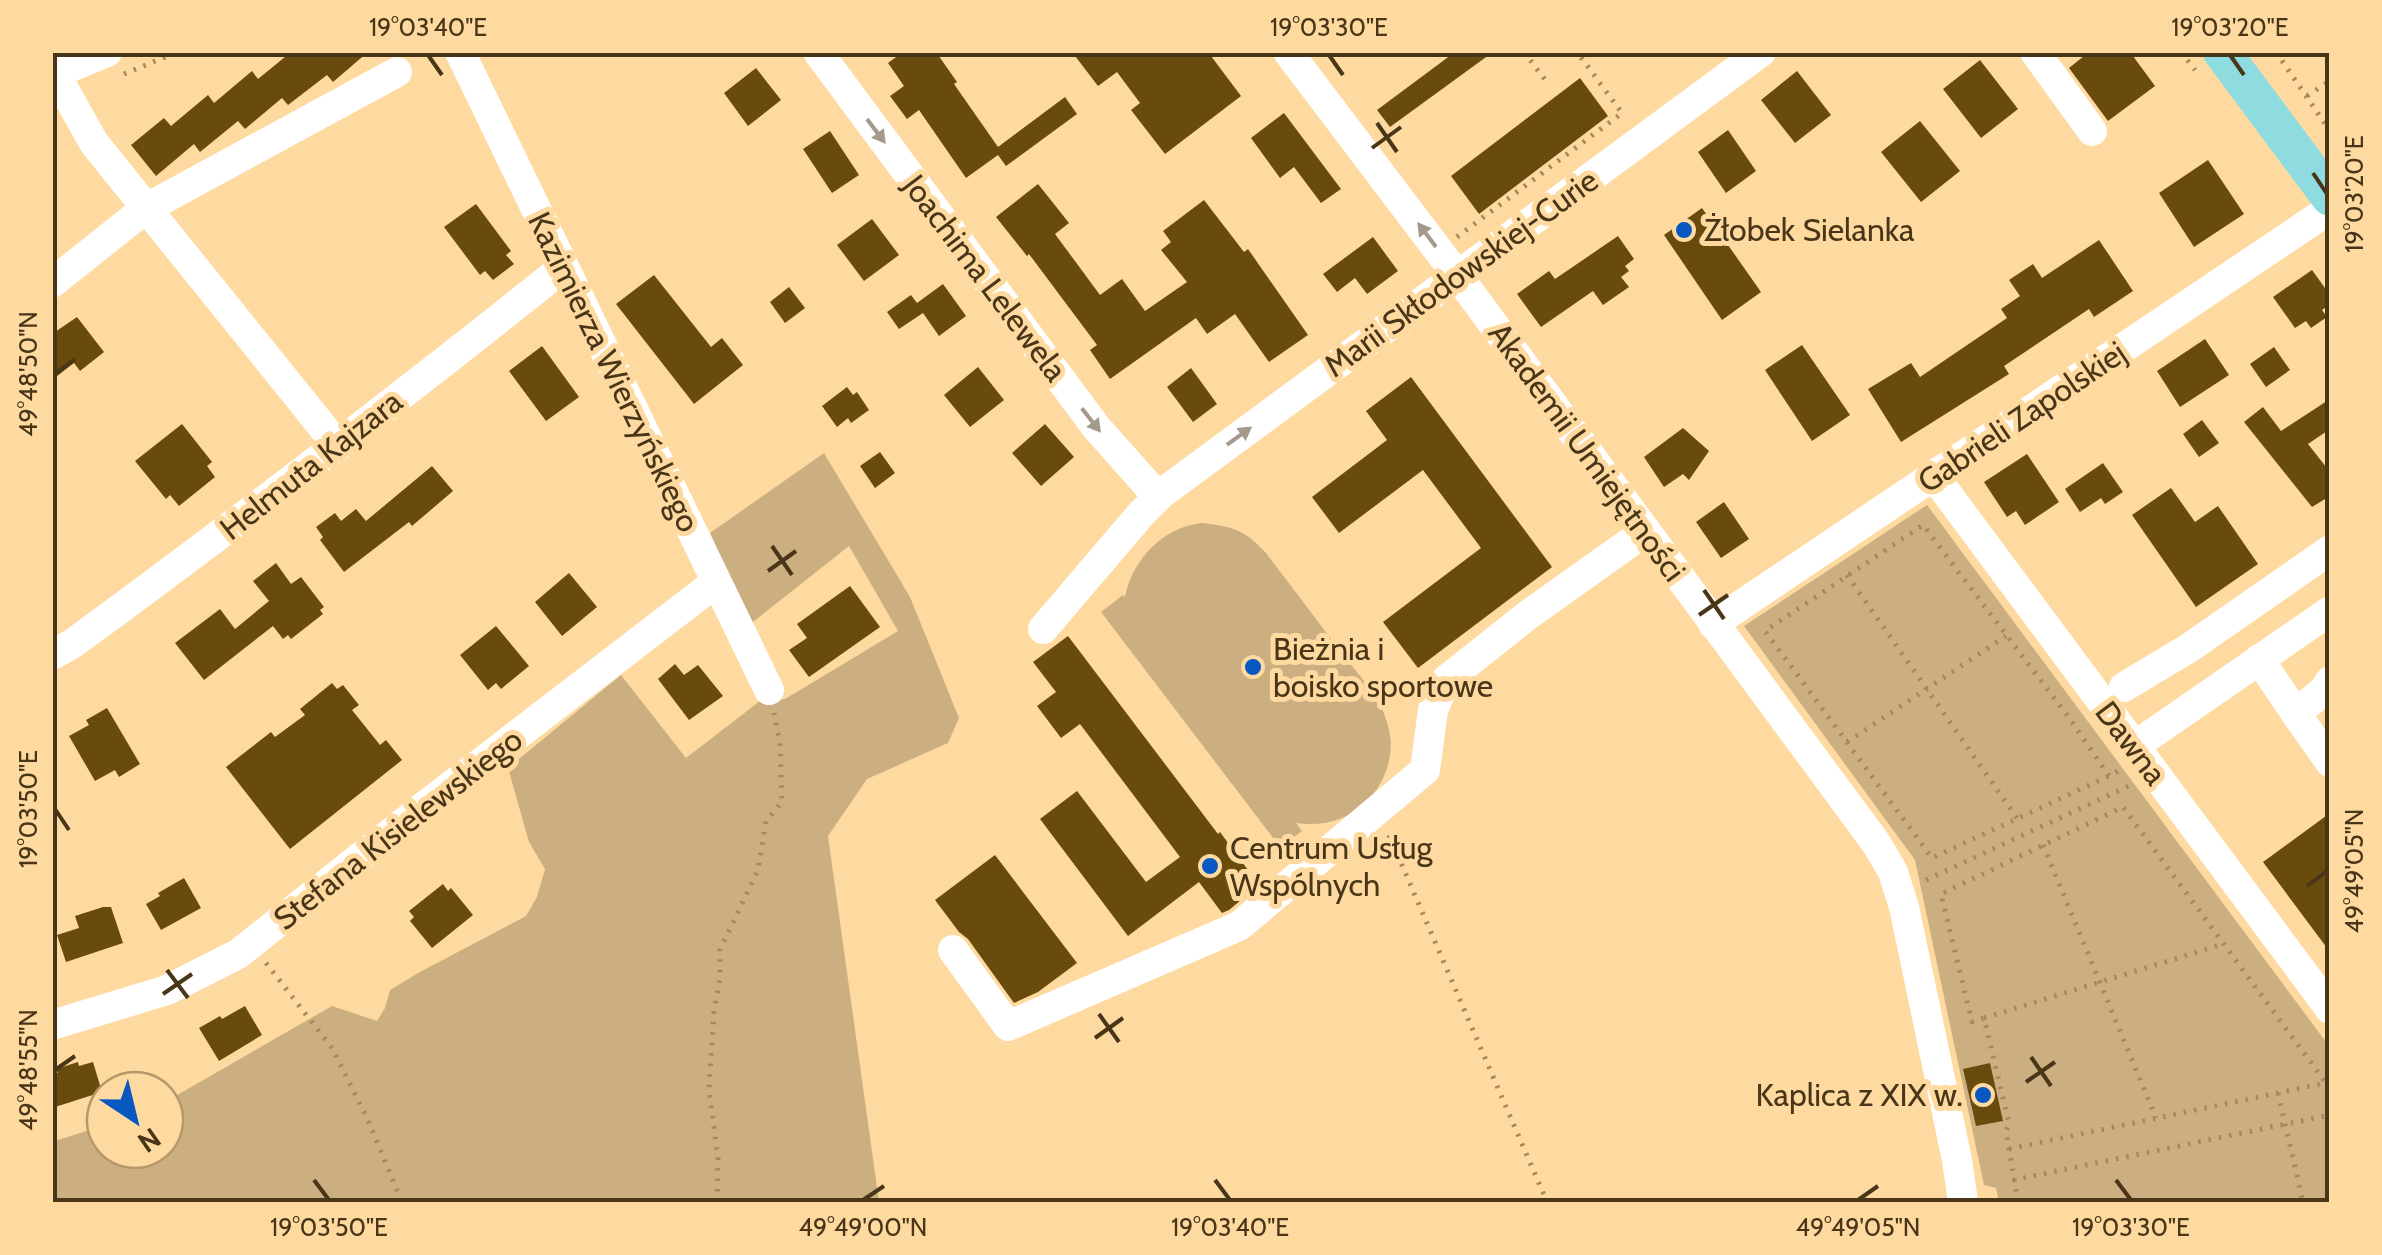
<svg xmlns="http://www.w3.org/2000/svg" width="2382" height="1255" font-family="Cabin,sans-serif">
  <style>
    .green { fill: #ccaf81 }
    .building { fill: #6a4b0e }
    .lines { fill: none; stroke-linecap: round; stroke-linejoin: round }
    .path { stroke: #a5895d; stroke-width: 5; stroke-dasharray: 2.5 8; stroke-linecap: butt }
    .minor { stroke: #fff; stroke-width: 30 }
    .major { stroke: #8edcdf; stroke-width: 38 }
    .oneway { fill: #a49a8c }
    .ticks { fill: none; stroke: #493618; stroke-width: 4 }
    .poi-dot { fill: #0958c2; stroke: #fedaa0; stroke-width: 4 }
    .labels { text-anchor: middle; stroke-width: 10; stroke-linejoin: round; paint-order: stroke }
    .poi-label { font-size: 32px; fill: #493618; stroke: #fedaa0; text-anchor: start }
    .street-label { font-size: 32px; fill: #493618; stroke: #fedaa0 }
    .neatline { fill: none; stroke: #493618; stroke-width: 4 }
    .ticks-label { font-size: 25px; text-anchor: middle; fill: #493618 }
  </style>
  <rect width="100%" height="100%" fill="#fedaa0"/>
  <path class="green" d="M824,453L910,597L959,718L948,743L867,779L828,836L879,1202H53L52,1142L105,1125V1150H165V1102L332,1006L377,1021L385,1008L390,990L418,973L526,916L537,897L545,869L529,842L508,768L621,675L686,758L760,701L785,699L898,631L849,546L749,625L710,533Z
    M1927,505L2329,1046V1202H1999L1996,1188L1984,1185L1915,860L1744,626Z
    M1201,523C1232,526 1245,530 1266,553C1291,586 1316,619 1341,652C1359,676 1383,699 1389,730C1395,755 1385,783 1367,801C1348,820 1323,827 1296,823L1302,831L1280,847L1101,612L1123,595L1125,597C1133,559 1162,528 1201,523Z"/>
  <path class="building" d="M291,52H368L333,82L327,75L288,105L282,98L245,129L238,121L200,152L194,144L156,176L131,145L164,118L171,126L208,95L214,103L252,71L258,79Z
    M903,52H936L957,82L954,84L998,147L1065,97L1077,114L1006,166L998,155L966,178L919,110L907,119L890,96L904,86L888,63Z
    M1072,52H1208L1241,96L1165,154L1131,110L1140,103L1117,72L1098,86Z
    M1455,52H1493L1390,127L1377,110Z
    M2089,52H2130L2155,86L2108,121L2069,68Z
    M1980,60L2018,109L1981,138L1943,89Z
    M756,68L781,100L748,126L724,93Z
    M1797,71L1831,115L1795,143L1761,100Z
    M1580,78L1608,116L1479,214L1451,176Z
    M1284,113L1341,189L1321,203L1294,167L1280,178L1251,138Z
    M1920,121L1960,171L1921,202L1881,152Z
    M1728,130L1756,171L1726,193L1698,152Z
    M830,131L859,175L832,193L803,149Z
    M2208,160L2244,214L2194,247L2159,193Z
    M1038,184L1069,223L1055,234L1100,295L1122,279L1145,311L1187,282L1161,250L1171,242L1163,231L1204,200L1244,252L1248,249L1308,335L1269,362L1235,314L1207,334L1196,318L1110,379L1090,350L1097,345L1029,254L1027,256L996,217Z
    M476,204L511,251L506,255L514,264L493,280L485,271L480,275L444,227Z
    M1702,208L1761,292L1722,320L1664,235Z
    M872,219L899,255L864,281L837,245Z
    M1618,236L1634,259L1625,266L1629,271L1621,277L1629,287L1603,305L1593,291L1541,327L1517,294L1549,271L1555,279Z
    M1373,237L1398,271L1367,294L1355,278L1337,292L1323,274Z
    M2099,240L2133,291L2094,317L2089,309L2004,366L2009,374L1901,442L1868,389L1911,363L1920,377L2007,318L2001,309L2020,296L2009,280L2033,264L2042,278Z
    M2312,270L2330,295V304L2322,310L2327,317L2311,328L2306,321L2295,328L2273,297Z
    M654,275L711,347L722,338L743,365L694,404L616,304Z
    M943,284L966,316L939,336L923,313L899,329L887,312L911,295L917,303Z
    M789,287L805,308L785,323L770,302Z
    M77,317L104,352L80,371L74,363L52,380V334Z
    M2205,339L2229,375L2180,407L2157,371Z
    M1802,345L1850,415L1812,441L1765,370Z
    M542,346L579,397L546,421L509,371Z
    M2274,347L2290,370L2266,387L2250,364Z
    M978,367L1004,400L970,427L944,395Z
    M1191,368L1217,404L1193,422L1167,387Z
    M1411,377L1552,567L1418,668L1383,622L1481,548L1423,470L1339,533L1312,497L1387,440L1366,411Z
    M847,387L853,395L857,392L869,410L851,423L848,418L837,427L822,406Z
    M2330,399V429L2308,444L2330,472V496L2312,507L2244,422L2263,407L2281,431Z
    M2202,420L2219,443L2199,457L2183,434Z
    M182,424L212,462L207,466L215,477L179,506L170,495L166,499L135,461Z
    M1045,424L1074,457L1041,486L1012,453Z
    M1683,428L1709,451L1689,480L1683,474L1664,487L1644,457Z
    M880,452L895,473L875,488L860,466Z
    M2027,454L2059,502L2025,525L2016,511L2007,517L1984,482Z
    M2103,463L2123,492L2105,504L2101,498L2080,512L2065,489Z
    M432,466L453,491L412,526L409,522L344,572L320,540L323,537L316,527L335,513L341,521L356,509L366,521Z
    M2171,488L2195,522L2218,506L2258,564L2196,607L2132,515Z
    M1724,502L1749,539L1721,558L1696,522Z
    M276,563L291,584L301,577L324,607L320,610L323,614L291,639L288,635L283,639L273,626L204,680L175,643L220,609L235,629L269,601L253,581Z
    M569,573L597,607L562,636L535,602Z
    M850,586L880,627L809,677L789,650L807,638L797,624Z
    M496,626L529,666L501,689L496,683L488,690L460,655Z
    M1068,636L1218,834L1220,832L1259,885L1229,910L1222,913L1199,882L1128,936L1040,819L1077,791L1146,882L1180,857L1080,724L1061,738L1037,706L1056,692L1033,662Z
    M675,664L684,675L698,665L723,696L689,720L658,679Z
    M332,683L337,689L343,685L359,705L352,710L380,745L386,740L402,760L290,849L226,767L271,732L275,737L305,715L300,709Z
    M107,708L140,764L119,777L115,770L95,781L69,736L89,725L86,720Z
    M2330,813V952L2263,862Z
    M995,855L1077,963L1038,992L1014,1003L968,939L959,932L935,900Z
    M184,878L201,908L161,930L146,904L160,896L158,893Z
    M443,884L448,891L451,888L473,915L432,948L410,921L414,917L409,911Z
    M103,907H111L123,943L66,962L57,935L79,928L75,916Z
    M245,1006L262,1035L219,1061L199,1028L220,1016L222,1019Z
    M78,1062L79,1066L93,1062L102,1092L52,1108V1074L58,1073L56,1069Z
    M1990,1063L2003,1121L1976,1126L1963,1069Z"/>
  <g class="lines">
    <path class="path" d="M1524,52L1549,85
      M2181,52L2195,70
      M2276,52L2330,131
      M124,74L177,52
      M2307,96L2330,81
      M1457,237L1622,113L1577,52
      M1847,575L2017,818
      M1847,742L2006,636
      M2109,776L2070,719L1923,525L1765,631L1932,858L2109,776L2120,770
      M1389,835L1547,1202
      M2043,845L2156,1118
      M1926,880L2131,785
      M266,963L332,1048L367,1118L402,1202
      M1984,1018L2223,944
      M2278,1093L2303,1202
      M2009,1149L2330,1082
      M2013,1180L2330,1115
      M717,1202L718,1159L709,1088L714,1012L720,978V950L758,870L766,821L782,802L780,743L774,713
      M2018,1202L2006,1131L2009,1123L1984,1018L1972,1022L1941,894L2123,807L2326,1083"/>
    <path class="minor" d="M460,52L769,690
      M818,52L1096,427L1152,490L1161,494
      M1288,52L1457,275L1876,843L1893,872L1904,907L1957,1160L1963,1202
      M2035,52L2092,131
      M52,68L94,143L338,446
      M52,75L107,52
      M52,283L145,209L397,72
      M1934,476L2330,1009
      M1713,624L2330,209
      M1043,629L1141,514L1161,494L1761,52
      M52,655L72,644C239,522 402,396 564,267
      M2259,659L2296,714L2325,689L2330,681
      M2124,687L2189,648L2330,550
      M2296,714L2330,762
      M2133,747L2330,611
      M953,950L1008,1026L1239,926L1425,770L1433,710L1446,680L1528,615L1646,531
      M52,1025L167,990L238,954L426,805L715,583"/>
    <path class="major" d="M2222,52L2330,197"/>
  </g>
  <defs><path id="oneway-solid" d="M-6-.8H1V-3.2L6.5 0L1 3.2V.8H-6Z" transform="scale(2.5)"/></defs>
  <g class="oneway">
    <use href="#oneway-solid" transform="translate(876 131) rotate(53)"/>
    <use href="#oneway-solid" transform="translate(1427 235) rotate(-127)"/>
    <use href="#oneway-solid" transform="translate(1091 420) rotate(52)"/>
    <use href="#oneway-solid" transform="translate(1239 436) rotate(-36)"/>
  </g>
  <path class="ticks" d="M428,55L442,75M1329,55L1343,75M2230,55L2244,75M1377,123L1397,152M1372,148L1401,127M2313,173L2327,194M55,374L75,359M772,546L792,575M768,571L796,551M1704,590L1724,619M1699,615L1728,595M55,809L69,830M2307,886L2327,871M167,970L188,998M163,994L192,974M1099,1014L1119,1042M1095,1038L1123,1018M2031,1057L2051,1086M55,1070L75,1056M2026,1082L2055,1062M314,1180L329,1200M1215,1180L1230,1200M2116,1180L2131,1200M863,1200L884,1186M1858,1200L1878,1186"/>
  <g class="poi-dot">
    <circle cx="1684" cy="230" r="10"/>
    <circle cx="1253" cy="667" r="10"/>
    <circle cx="1210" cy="866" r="10"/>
    <circle cx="1983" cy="1095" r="10"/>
  </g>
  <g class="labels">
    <g class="poi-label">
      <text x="1704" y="241">Żłobek Sielanka</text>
      <text x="1273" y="660">Bieżnia i<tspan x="1273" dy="37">boisko sportowe</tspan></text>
      <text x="1230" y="859">Centrum Usług<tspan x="1230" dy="37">Wspólnych</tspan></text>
      <text x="1963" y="1106" text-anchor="end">Kaplica z XIX w.</text>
    </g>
    <g class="street-label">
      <text transform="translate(1461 273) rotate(-36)" y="11">Marii Skłodowskiej-Curie</text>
      <text transform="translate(985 278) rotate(53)" y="11">Joachima Lelewela</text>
      <text transform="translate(614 372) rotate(64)" y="11">Kazimierza Wierzyńskiego</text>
      <text transform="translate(2022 417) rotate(-34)" y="11">Gabrieli Zapolskiej</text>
      <text transform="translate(1587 452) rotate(54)" y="11">Akademii Umiejętności</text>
      <text transform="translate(311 465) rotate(-38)" y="11">Helmuta Kajzara</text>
      <text transform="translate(2131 743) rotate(53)" y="11">Dawna</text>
      <text transform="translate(398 829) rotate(-38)" y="11">Stefana Kisielewskiego</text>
    </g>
  </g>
  <rect width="2382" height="1255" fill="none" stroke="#fedaa0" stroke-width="110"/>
  <g transform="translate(135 1120) rotate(145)"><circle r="48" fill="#fedaa0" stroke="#b6986a" stroke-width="2.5"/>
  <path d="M0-8L18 38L0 25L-18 38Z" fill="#0958c2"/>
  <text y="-15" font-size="28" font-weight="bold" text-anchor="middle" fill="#493618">N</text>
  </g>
  <rect x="55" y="55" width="2272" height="1145" class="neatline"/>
  <g class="ticks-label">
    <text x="428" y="36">19°03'40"E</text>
    <text x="1329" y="36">19°03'30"E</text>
    <text x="2230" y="36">19°03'20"E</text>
    <text transform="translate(2354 194) rotate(-90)" y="9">19°03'20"E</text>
    <text transform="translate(28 374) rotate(-90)" y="9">49°48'50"N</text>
    <text transform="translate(28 809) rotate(-90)" y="9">19°03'50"E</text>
    <text transform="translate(2354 871) rotate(-90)" y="9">49°49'05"N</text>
    <text transform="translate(28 1070) rotate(-90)" y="9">49°48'55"N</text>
    <text x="329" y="1236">19°03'50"E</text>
    <text x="863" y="1236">49°49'00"N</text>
    <text x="1230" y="1236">19°03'40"E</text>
    <text x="1858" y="1236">49°49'05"N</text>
    <text x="2131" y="1236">19°03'30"E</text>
  </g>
</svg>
